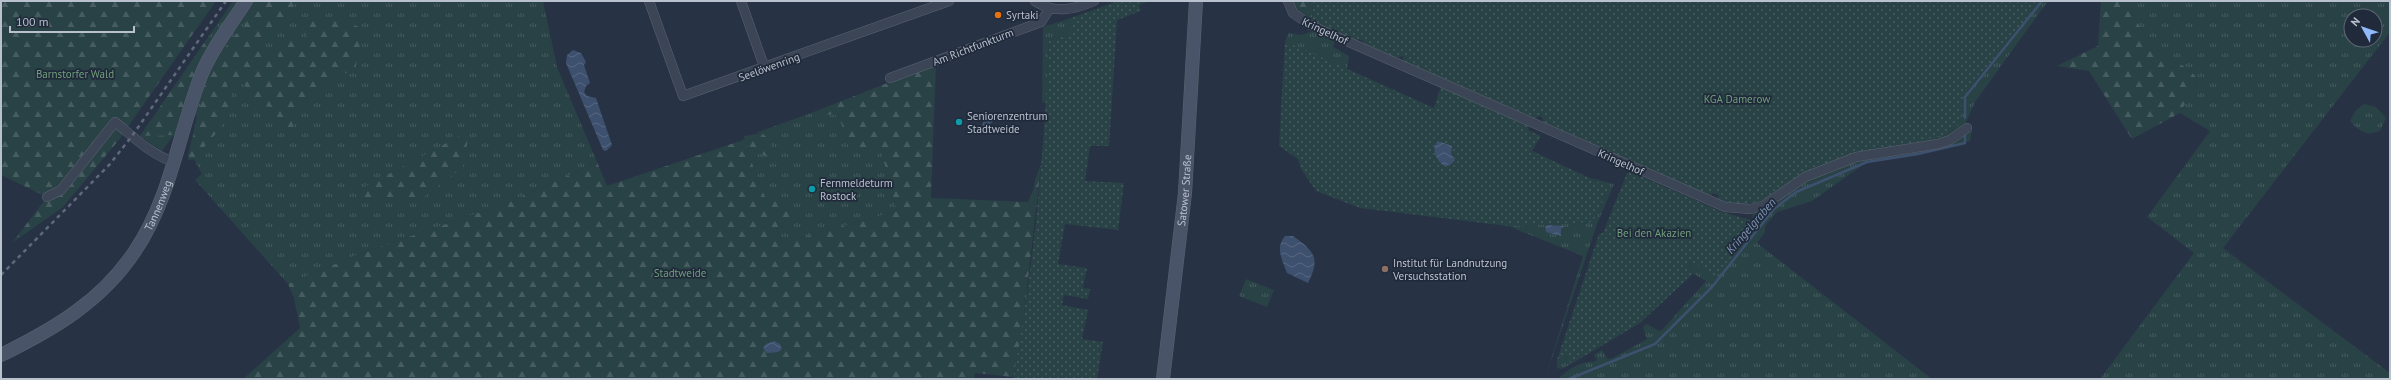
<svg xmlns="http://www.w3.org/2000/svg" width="2391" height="380" font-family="'PT Sans',sans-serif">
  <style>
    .grass { fill: url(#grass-tufts); fill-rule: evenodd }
    .forest { fill: url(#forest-firs) }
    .garden { fill: url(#garden-dots) }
    .water { fill: url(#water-waves) }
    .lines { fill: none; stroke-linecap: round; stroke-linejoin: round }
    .stream { stroke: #3d506e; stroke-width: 2.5 }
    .street-casing { stroke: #5a6372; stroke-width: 10 }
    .secondary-casing { stroke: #5a6372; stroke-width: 14 }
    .street { stroke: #3c4555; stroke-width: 9 }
    .secondary { stroke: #4a5468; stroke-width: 13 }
    .rail { stroke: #5e697b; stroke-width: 2.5; stroke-dasharray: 4 4; stroke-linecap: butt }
    .food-dot { fill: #e8710a; stroke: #202a3a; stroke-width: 1.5 }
    .culture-dot { fill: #0f9aa8; stroke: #202a3a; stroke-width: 1.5 }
    .education-dot { fill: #8d6e63; stroke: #202a3a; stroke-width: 1.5 }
    .labels { text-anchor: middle; stroke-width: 3.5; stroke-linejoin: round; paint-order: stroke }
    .poi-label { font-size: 11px; fill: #b9c1ce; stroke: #202a3a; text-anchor: start }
    .street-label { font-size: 11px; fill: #b9c1ce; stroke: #202a3a }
    .park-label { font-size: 11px; fill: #709f7c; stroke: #202a3a }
    .water-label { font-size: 12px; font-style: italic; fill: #8096b5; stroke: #202a3a }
  </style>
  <defs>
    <pattern id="grass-tufts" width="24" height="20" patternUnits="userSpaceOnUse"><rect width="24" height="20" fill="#294246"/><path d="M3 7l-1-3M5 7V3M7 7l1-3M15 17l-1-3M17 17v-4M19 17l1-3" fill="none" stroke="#465c60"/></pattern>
    <pattern id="forest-firs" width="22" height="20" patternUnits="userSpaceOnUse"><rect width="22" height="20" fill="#294246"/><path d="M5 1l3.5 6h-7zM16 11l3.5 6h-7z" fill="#465c60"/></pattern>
    <pattern id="garden-dots" width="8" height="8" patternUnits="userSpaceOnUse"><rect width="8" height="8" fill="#294246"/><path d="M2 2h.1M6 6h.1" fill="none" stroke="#465c60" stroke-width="1.8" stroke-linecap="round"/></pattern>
    <pattern id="water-waves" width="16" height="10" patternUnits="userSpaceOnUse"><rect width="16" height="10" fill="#3d506e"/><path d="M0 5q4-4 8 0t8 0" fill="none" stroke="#576782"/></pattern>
  </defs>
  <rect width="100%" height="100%" fill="#273345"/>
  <path class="grass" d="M233,1H543L557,67L597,162L515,200L354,256L288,284L195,180L202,174L194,159L188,160V156L197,116L190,113L162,151L140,136Z
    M2040,1H2048L1975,102L1965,124L1972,130L1970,141L1918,154L1867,162L1812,201L1777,212L1765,226V232L1757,243L1932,379H1558C1566,371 1582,360 1593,362L1597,360L1594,355L1602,350L1608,359L1613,358L1647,339L1643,327L1647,324L1659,331L1662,330L1706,281L1687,270L1691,261L1761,224L1753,219L1751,204L1854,153L1946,134L1959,125L1963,97Z
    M2128,1H2390V32L2223,248L2390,373V379H2100L2194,253L2147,217L2210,131L2180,113L2198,81C2191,65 2172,63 2159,51C2147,40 2133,17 2128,1ZM2351,16H2375V40H2351Z
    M1071,18L1072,34L1049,41L1046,103L1042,102L1043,27Z
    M1315,30L1336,39L1333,47L1349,56L1347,70L1285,41L1289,33L1302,35Z
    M2364,104L2376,107L2386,118L2380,131C2366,136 2360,132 2350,121L2356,110Z
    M811,113L814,119L832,114L839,116L848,144L856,151H881L897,211L782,243L776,228L794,224L765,197L745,145L777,163L779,151L769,144L761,133H756Z
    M1591,178L1614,184L1597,224L1545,379L1583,256L1508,226L1593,222L1609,187Z
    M1246,279L1274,290L1267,307L1239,296Z
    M1567,356L1571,364L1561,369L1557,368V360Z"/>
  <path class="forest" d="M1,1H216L118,141L63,207L12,243L47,197L1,175Z
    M264,1H298C282,17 266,33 261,56L277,65L280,49L286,41L306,40L310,23L317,20L325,26L336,16L363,29L355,71L336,75L313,92L298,108L290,139L272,108C250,101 253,86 235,79L227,85L234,103L220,129L194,159L188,160L204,87L213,65L224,49Z
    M1292,1H1313L1312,22L1299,14Z
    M2101,1H2128C2133,17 2147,40 2159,51C2172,63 2191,65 2198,81L2180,113L2132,139L2089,71L2057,66L2098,46Z
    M206,40L215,48L190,113L174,135L140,136Z
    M936,64L931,198L1028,202C1035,190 1034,177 1041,165L1021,341L1013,377L975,373L974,379H243L300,328L294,298L288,284L354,256L515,200L597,162L607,186L743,140L745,136L761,133L769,139V144L779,151L781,159L777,163L745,145L765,197C786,195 790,199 799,218L794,224L776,228L782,243L897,211L881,151H856L848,145L839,116L832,114L814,119L811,113Z
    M467,132L468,139L463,167L416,203L363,197L359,190Z"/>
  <path class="garden" d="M1118,1H1149L1139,5L1141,11L1117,20L1109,146H1090L1085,181L1124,183L1118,230L1065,224L1058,264L1087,268L1083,288L1090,289L1088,299L1064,295L1062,305L1088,310L1082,339L1103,342L1097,379H1013C1034,268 1044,154 1049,41L1071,34V18Z
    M1313,1H2040L1963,97L1959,125L1946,134L1896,148L1893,146L1889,149L1854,153L1765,200C1748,205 1736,205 1719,200L1718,195L1713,193L1710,196L1543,124V118L1540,116L1534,119L1403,62V56L1395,58L1363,44V41L1359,39L1356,41L1312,22Z
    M1285,41L1434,108L1441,86L1529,125L1528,130L1541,136L1532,151L1609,187L1593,222L1508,226L1360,208L1316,191L1301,169L1298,159L1279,146Z
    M1631,172L1722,212L1761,223L1715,276L1691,261L1687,270L1693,274L1640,323L1571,364L1567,356L1557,360L1599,234L1603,233L1627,173Z"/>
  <path class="water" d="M573,50L581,53L586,62L584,65L590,83L586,86L584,92L587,96L596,98L612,145L606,151L603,150L566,63L567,55Z
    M987,114L991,115L993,121L985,130L982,127L984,117Z
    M1438,141L1452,146L1451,154L1455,160L1450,165L1444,166C1437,160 1430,150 1438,141Z
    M1547,225L1564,226L1561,229V236L1546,232L1545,227Z
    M1285,236H1293C1314,251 1321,258 1308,283L1287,273C1282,259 1275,248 1285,236Z
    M774,341L780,344L782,349L778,352L766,353L763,348L766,344Z"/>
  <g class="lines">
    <path class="stream" d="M1965,118V97L2042,1
      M1569,379L1655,344L1712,287L1774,209L1796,192L1867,162L1918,154L1965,143V133"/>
    <g class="street-casing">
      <path id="street" d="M649,1L683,96L949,1
        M741,1L765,69
        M1035,1C1054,14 1073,10 1094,1
        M1288,1L1293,13L1310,25L1725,207L1750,209L1763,206L1805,177L1856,157L1938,144L1950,140L1967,128
        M890,78L1041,22L1050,8
        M47,197L61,190L115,122C134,137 151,155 174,162"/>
    </g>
    <g class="secondary-casing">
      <g id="secondary">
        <path id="s1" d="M1,355C54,329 102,301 135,251C171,198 179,131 202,73C213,47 231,24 246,1"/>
        <path id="s2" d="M1163,379L1185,193L1196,1"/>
      </g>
    </g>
    <use href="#street" class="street"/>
    <use href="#secondary" class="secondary"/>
    <path class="rail" d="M1,275L110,164L132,136L226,1"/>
  </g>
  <circle class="food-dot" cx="998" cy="15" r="4"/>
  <g class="culture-dot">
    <circle cx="959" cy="122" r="4"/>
    <circle cx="812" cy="189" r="4"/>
  </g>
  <circle class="education-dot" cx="1385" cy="269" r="4"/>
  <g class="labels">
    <g class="poi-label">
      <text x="1006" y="19">Syrtaki</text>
      <text x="967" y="120">Seniorenzentrum<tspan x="967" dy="13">Stadtweide</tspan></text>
      <text x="820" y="187">Fernmeldeturm<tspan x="820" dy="13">Rostock</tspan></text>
      <text x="1393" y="267">Institut für Landnutzung<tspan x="1393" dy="13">Versuchsstation</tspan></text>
    </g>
    <g class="street-label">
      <text transform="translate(1325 31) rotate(25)" y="4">Kringelhof</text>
      <text transform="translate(973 47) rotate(-21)" y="4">Am Richtfunkturm</text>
      <text transform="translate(769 67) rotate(-20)" y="4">Seelöwenring</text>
      <text transform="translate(1621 162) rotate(24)" y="4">Kringelhof</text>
      <text dy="4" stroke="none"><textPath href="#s2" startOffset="190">Satower Straße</textPath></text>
      <text dy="4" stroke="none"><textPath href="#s1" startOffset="223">Tannenweg</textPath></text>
    </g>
    <g class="park-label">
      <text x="75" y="78">Barnstorfer Wald</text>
      <text x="1737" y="103">KGA Damerow</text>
      <text x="1654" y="237">Bei den Akazien</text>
      <text x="680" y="277">Stadtweide</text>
    </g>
    <g class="water-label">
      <text transform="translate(1751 226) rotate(-49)" y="4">Kringelgraben</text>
    </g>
  </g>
  <rect width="2391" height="380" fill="none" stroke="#b9c1ce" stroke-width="4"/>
  <g transform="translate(2363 28) rotate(310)"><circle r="19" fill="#202a3a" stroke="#5d6675"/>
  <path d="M0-3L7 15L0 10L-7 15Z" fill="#91b8fb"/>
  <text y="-6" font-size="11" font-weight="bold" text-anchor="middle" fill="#b9c1ce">N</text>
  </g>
  <path d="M10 26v6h124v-6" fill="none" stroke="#b9c1ce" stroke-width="2"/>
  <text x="16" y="26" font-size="12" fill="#b9c1ce" stroke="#202a3a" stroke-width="3" paint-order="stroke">100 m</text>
</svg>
